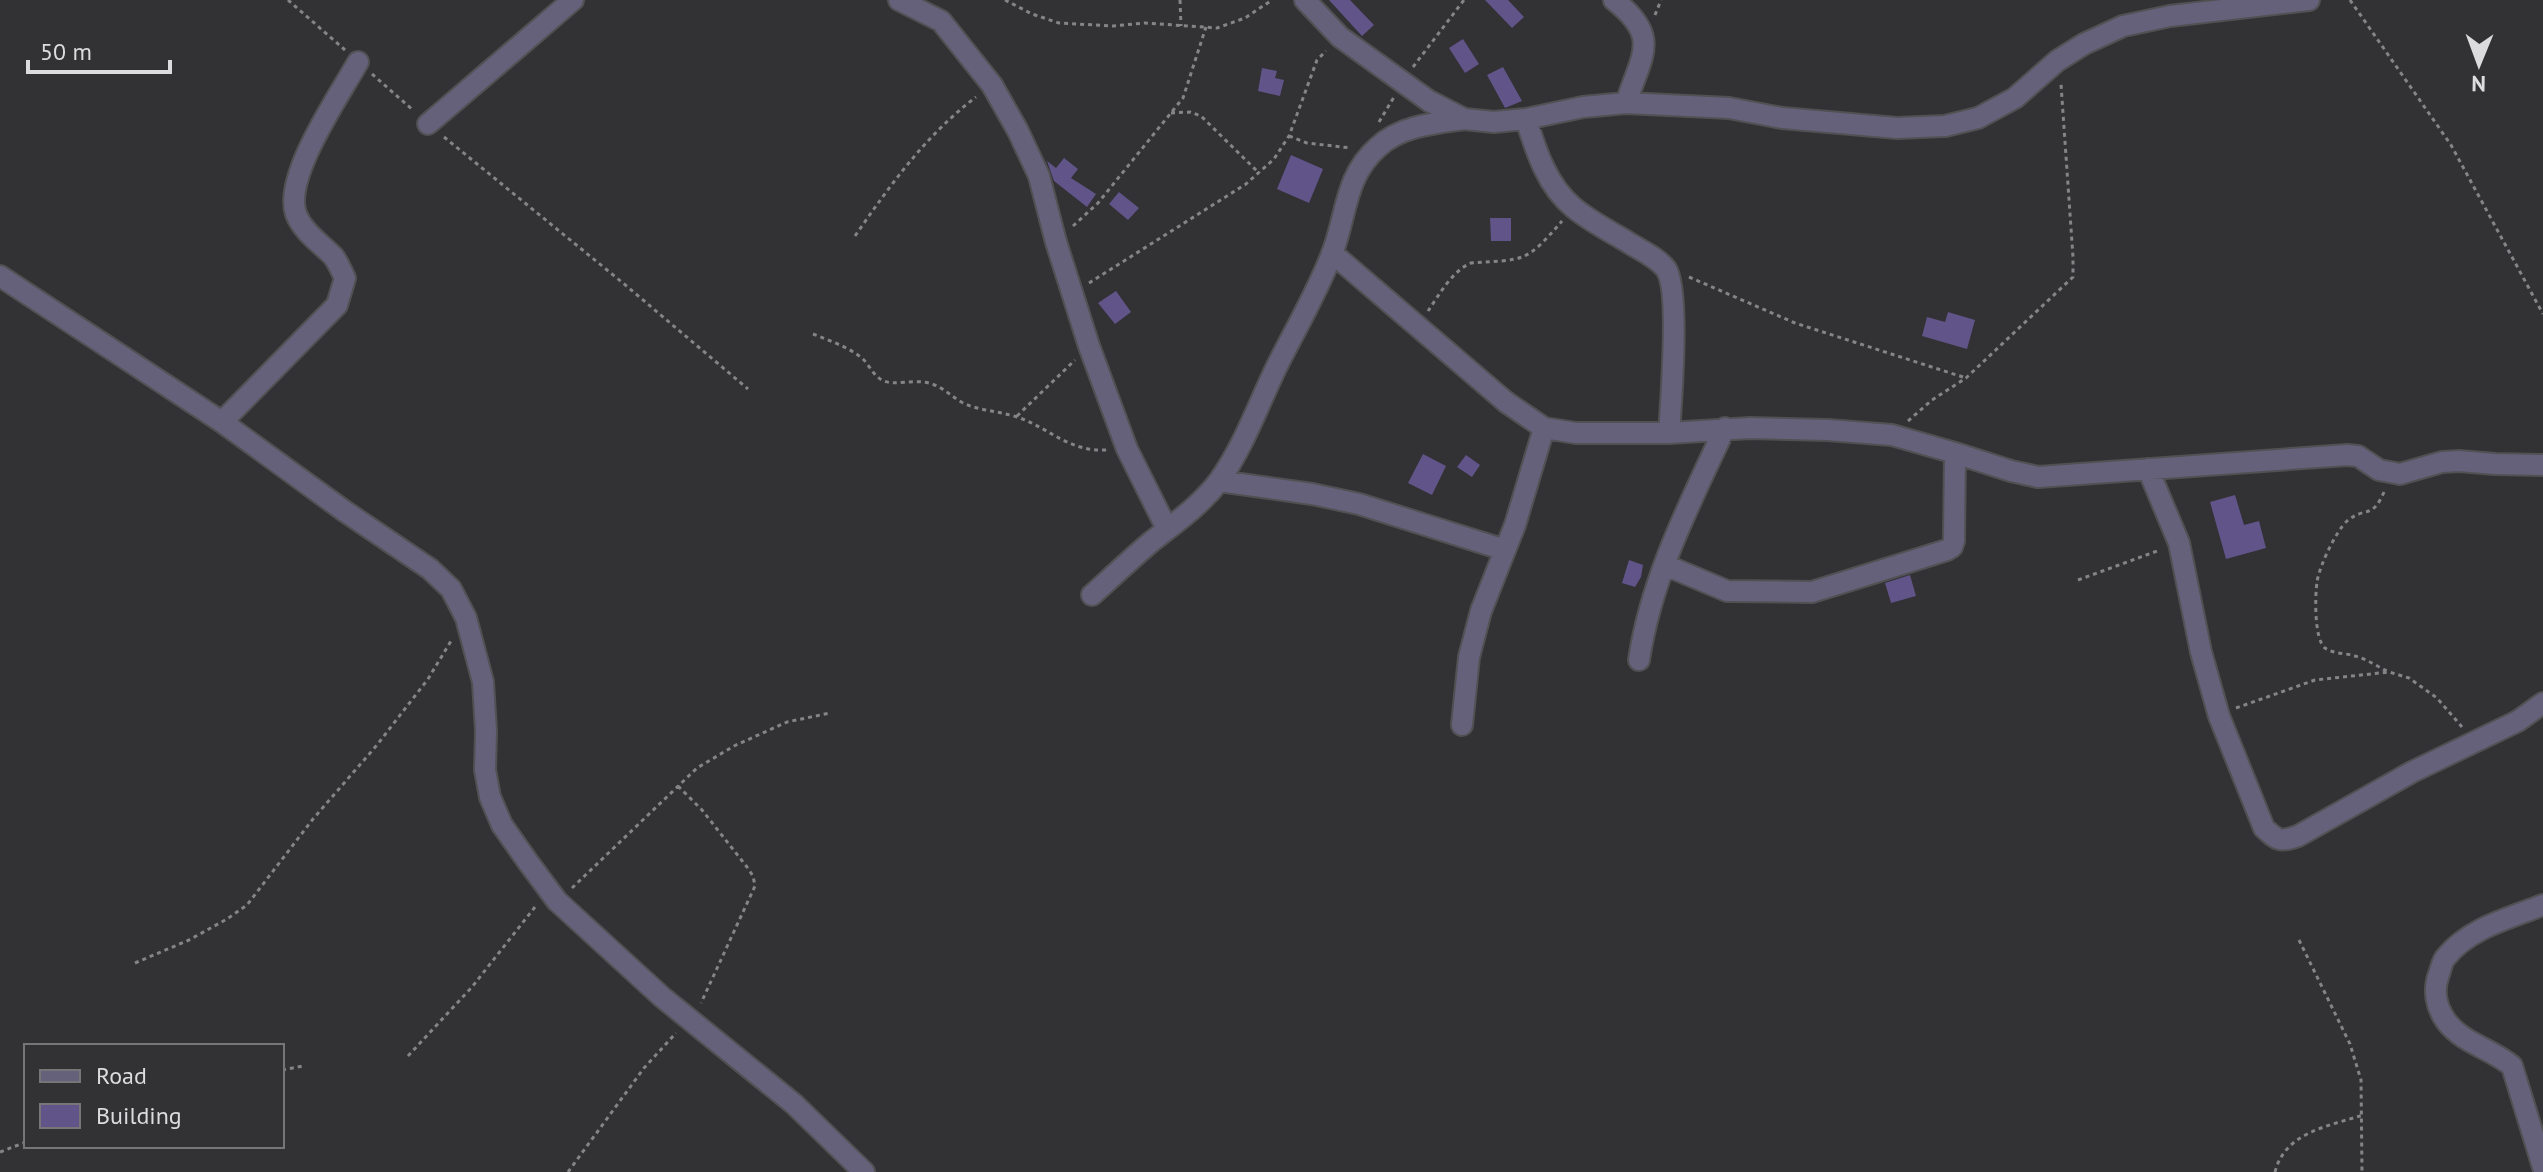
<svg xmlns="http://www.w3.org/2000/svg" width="2543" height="1172" font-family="'PT Sans',sans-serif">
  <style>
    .building { fill: #615489 }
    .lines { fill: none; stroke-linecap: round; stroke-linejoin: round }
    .minor-casing { stroke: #515053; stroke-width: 24 }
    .path { stroke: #858487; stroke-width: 3; stroke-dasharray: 4 4; stroke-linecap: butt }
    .minor { stroke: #66617a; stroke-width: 20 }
  </style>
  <rect width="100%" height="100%" fill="#323134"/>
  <path class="building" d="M1329,0H1350L1374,25L1362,36Z
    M1485,0H1508L1524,17L1512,28Z
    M1463,39L1479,64L1465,73L1449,48Z
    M1503,67L1522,101L1505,108L1487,75Z
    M1262,68L1277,71L1275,78L1284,80L1280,96L1258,91Z
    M1291,155L1323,169L1309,203L1277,189Z
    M1064,158L1078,169L1071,178L1096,194L1087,207L1054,181L1047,161L1056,168Z
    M1119,192L1139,208L1128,220L1109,204Z
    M1490,218H1511V241H1491Z
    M1116,291L1131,312L1115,324L1098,303Z
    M1948,312L1975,320L1967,349L1922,336L1927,317L1945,322Z
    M1423,454L1446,466L1432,495L1408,483Z
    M1466,455L1480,465L1472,477L1457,467Z
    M2235,495L2244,525L2259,521L2266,548L2226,559L2210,502Z
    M1629,560L1643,565L1641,577L1635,587L1622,583Z
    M1910,575L1916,596L1891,603L1885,583Z"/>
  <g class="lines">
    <g class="minor-casing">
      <path id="minor" d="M899,0L941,21L992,85L1018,131L1039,176L1056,242L1089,346L1127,449L1167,529
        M1305,0L1340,37L1429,101L1464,119L1494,122L1526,119L1583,107L1626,103L1729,108L1782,118L1897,128L1945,126L1978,118L2015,98L2057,61L2084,44L2123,26L2170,16L2309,0
        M1614,0C1661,37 1642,54 1626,103
        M1526,119C1536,151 1547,186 1574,208C1590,221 1609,231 1626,241C1638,249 1657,257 1666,269C1680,289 1671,404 1669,433
        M428,124L573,0
        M1332,253L1506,402L1544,428L1576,433H1669L1750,428L1828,430L1892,435L1955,453L2011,471L2038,477L2347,455L2358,456L2379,470L2400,474L2442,462L2459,461L2495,464L2543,465
        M0,276L222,422L343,510L430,569L451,589L466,618L483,682L486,731L485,770L490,797L502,825L528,862L557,901L662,997L794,1104L864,1172
        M222,422L337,305L345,278C341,270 338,262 333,256C320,243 303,232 296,214C283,177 339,96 358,62
        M2148,469L2179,543L2201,652L2219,716L2264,828C2278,841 2280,842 2298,836L2412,772L2518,721L2543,703
        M1219,481L1312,494L1359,504L1505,550
        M1665,565L1727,591L1812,592L1947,550L1952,547L1954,541L1955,453
        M1092,595C1112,577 1131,559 1151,542C1175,523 1201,505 1219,481C1244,446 1258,405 1277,366C1296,328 1318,291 1333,251C1347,213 1345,176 1378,147C1400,126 1435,123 1464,119
        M1639,660C1651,578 1690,503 1725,428
        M1462,725L1469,657L1481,611L1515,525L1544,428
        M2543,905C2510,918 2469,928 2446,957C2442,961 2441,969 2439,974C2433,990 2436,1007 2446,1021C2462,1043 2492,1049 2512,1066L2543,1167"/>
    </g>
    <path class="path" d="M288,0L345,50
      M1005,0L1032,14L1059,23L1113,26L1145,23L1217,28L1245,18L1272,0
      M1180,0L1181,26
      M2350,0L2451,145L2543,314
      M1655,15L1661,0
      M1413,67L1464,0
      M372,74L414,111
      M1171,113L1190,112L1201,116L1259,173
      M1379,122L1394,97
      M1289,136L1307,143L1351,148
      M444,137L623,283L748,389
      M1073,226L1098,203L1183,98L1206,27
      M855,236C891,184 926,135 976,97
      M1689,277L1795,323L1966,378
      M1089,283L1246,184L1274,159L1289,136L1317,60L1326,51
      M1428,311C1439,295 1452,271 1471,263C1525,259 1525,264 1562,221
      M813,334C830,341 849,347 863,359C870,366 874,377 884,381C895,386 915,378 932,384C944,388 952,397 963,403C980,411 999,411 1017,417C1050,428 1068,452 1107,450
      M1017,416L1075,360
      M1908,421L1932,400L1966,378L2073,277V257L2061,84
      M2384,492C2372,520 2365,506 2347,521C2336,531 2319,567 2317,582C2315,596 2314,639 2325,648C2333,654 2346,653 2355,656C2367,659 2378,667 2389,672
      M2078,580L2160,550
      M2236,708L2315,680L2389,672L2409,678L2437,698L2462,727
      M678,786L702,810L747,867L753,876L755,886L701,1003
      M572,888L697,768L734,746L787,722L830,713
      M2299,940L2350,1044L2361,1080L2362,1172
      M135,963L189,940L227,919L247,905L313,819L377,745L428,679L451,641
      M408,1056L472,987L535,907
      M282,1070L303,1066
      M0,1152L26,1142
      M568,1172L644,1068L676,1033
      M2275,1172C2285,1132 2329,1126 2363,1115"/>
    <use href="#minor" class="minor"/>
  </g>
  <rect x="24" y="1044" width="260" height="104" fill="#323134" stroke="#767578" stroke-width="2"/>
  <rect x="40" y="1070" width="40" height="12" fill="#66617a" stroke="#767578" stroke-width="2"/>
  <text x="96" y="1084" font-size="24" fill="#dcdcde">Road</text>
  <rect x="40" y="1104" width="40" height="24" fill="#615489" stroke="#767578" stroke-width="2"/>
  <text x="96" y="1124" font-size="24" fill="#dcdcde">Building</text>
  <g transform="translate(2479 64) rotate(181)" stroke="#323134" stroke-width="6" paint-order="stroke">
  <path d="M0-6L14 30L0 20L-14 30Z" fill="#dcdcde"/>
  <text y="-12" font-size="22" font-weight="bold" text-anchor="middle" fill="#dcdcde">N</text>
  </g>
  <path d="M28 60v12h142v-12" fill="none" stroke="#dcdcde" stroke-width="4"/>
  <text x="40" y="60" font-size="24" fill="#dcdcde" stroke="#323134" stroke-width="6" paint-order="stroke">50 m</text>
</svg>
